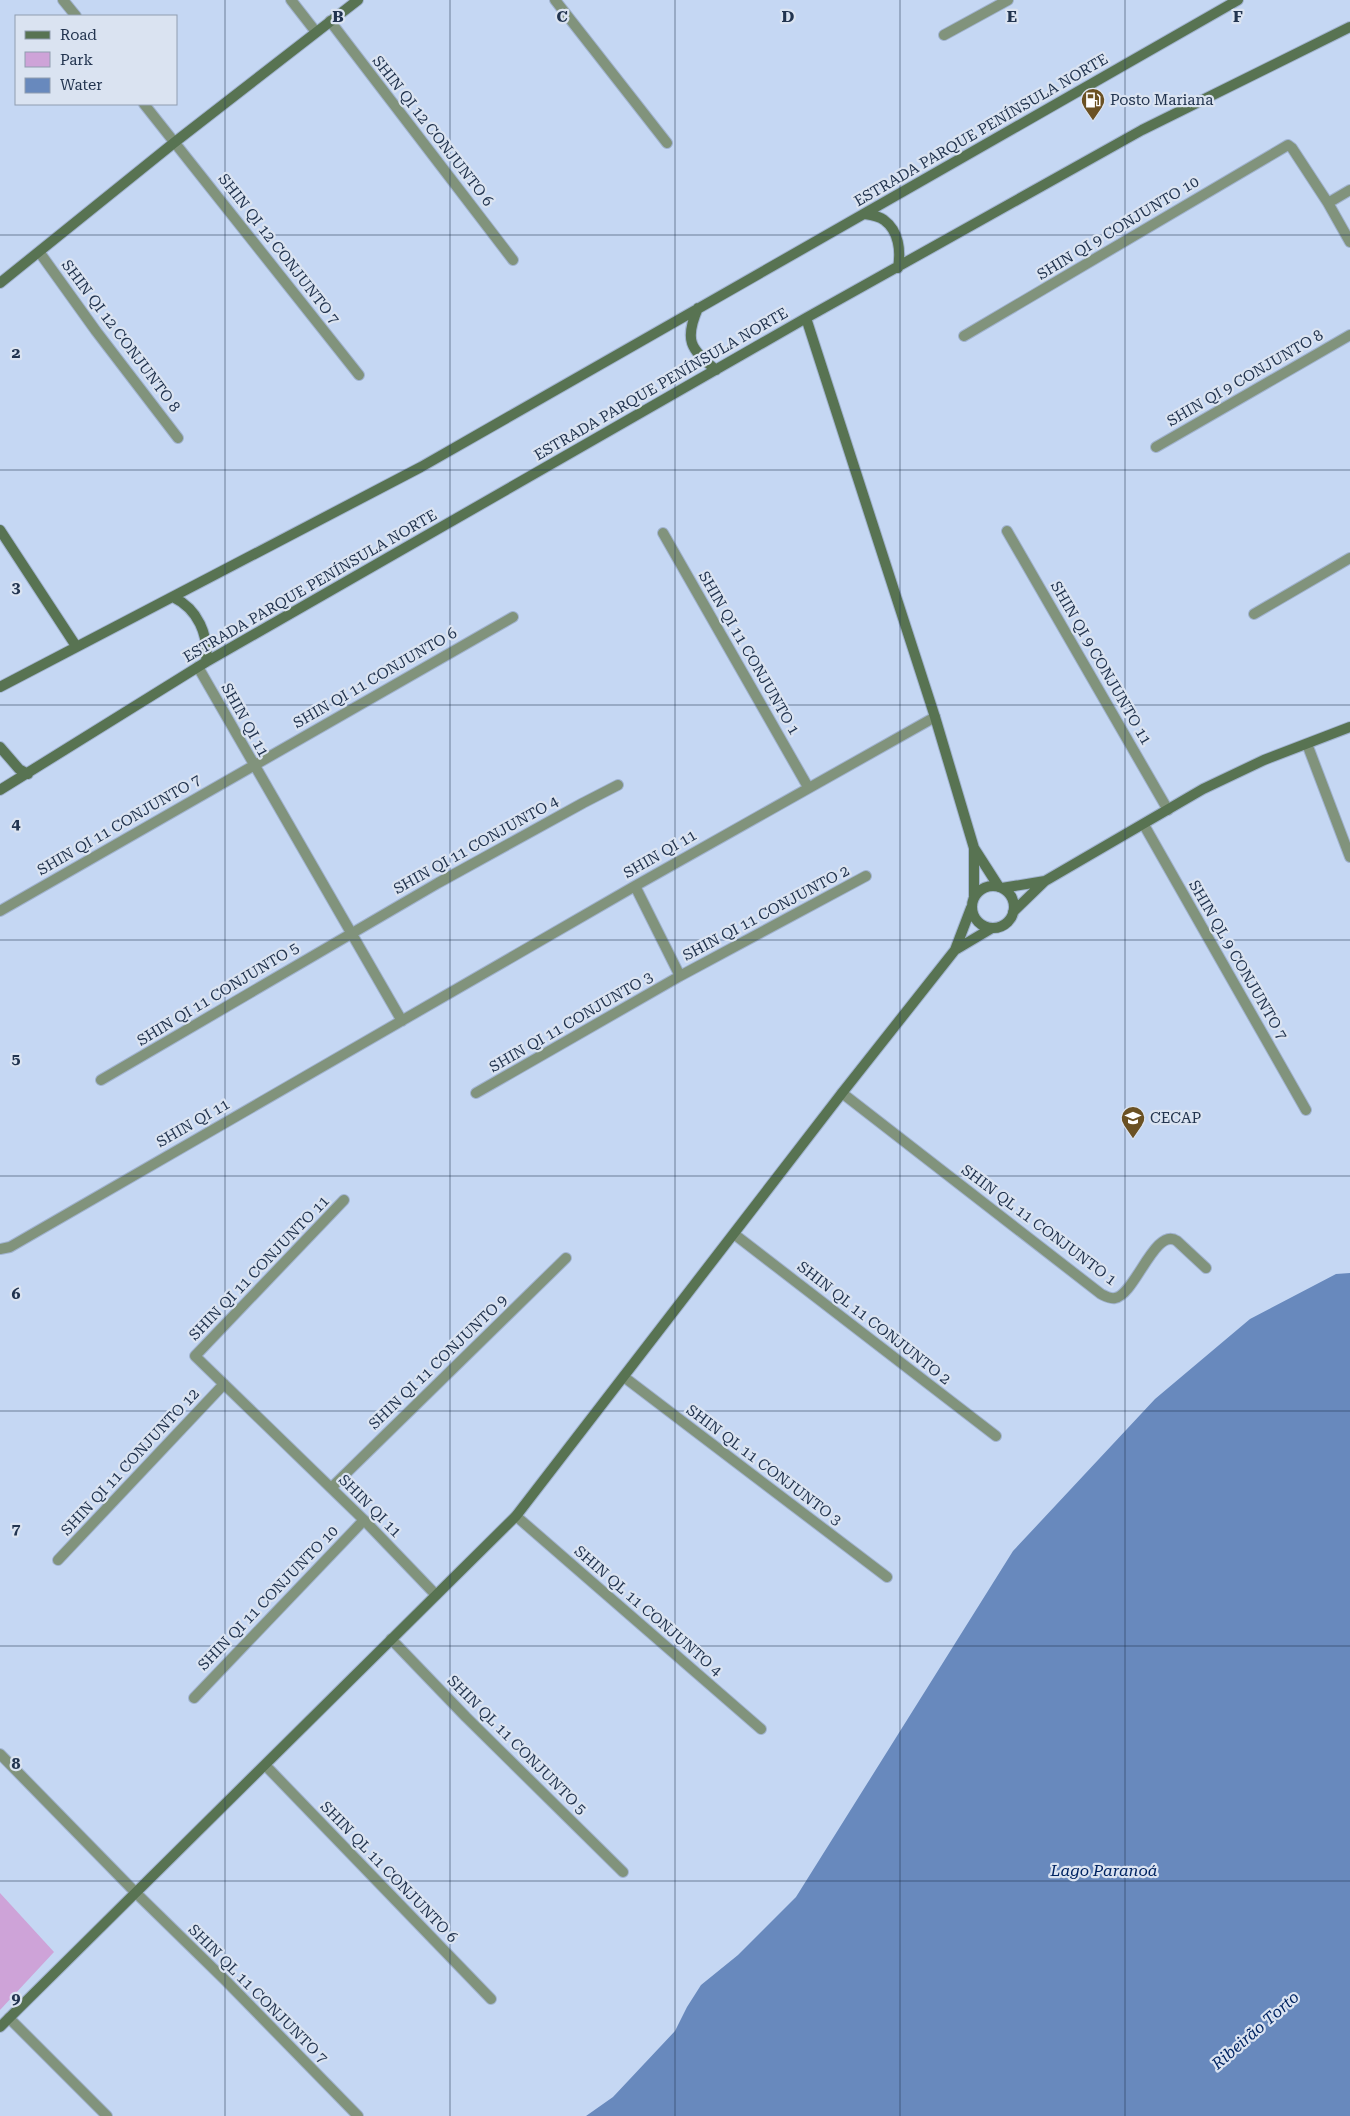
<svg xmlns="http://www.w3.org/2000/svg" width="1350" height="2116" font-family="'Roboto Serif',serif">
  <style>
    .green { fill: #cea3d8 }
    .water { fill: #6889bd }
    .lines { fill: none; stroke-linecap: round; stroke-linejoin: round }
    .street-casing { stroke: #a1b3cf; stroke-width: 12 }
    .secondary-casing { stroke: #a1b3cf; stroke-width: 12 }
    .street { stroke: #81937c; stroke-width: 10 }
    .secondary { stroke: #587352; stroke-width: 10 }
    .grid { fill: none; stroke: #22344f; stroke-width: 1; stroke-opacity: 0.55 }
    .labels { text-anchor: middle; stroke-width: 4.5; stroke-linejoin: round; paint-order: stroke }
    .poi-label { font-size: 15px; fill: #22344f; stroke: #dae3f1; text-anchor: start }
    .street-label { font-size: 15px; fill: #22344f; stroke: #dae3f1 }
    .water-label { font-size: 16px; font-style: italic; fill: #002462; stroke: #dae3f1 }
    .grid-label { font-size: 16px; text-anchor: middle; font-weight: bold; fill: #22344f; stroke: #dae3f1; stroke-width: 4.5; stroke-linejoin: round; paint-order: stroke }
  </style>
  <rect width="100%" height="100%" fill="#c5d7f3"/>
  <path class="green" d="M0,1893L54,1952L0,2010Z"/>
  <path class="water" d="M1350,1273V2116H586L613,2097L675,2031L687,2007L701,1985L738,1955L796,1897L1013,1551L1155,1399L1250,1319L1336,1274Z"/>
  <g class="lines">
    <g class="street-casing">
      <path id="street" d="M63,0L76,16
        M291,0L316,32
        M555,0L667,143
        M330,21L513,260
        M944,35L1008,0
        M144,104L359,375
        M1328,203L1350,190
        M40,253L96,331L178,438
        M964,336L1288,145L1292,148L1328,203L1350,242
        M1156,447L1350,335
        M1007,531L1168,810
        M663,533L808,787
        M1254,614L1350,558
        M198,667L402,1021
        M1307,744L1350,857
        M1144,825L1306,1110
        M635,886L680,976
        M0,911L513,617
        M101,1080L438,883L583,803L618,785
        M476,1093L680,976L866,876
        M842,1093L1101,1294C1105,1296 1110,1299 1115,1298C1135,1295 1155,1226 1177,1241L1206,1268
        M344,1200L195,1356L364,1520L436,1595
        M734,1234L996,1436
        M0,1249L10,1247L635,886L935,717
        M624,1377L887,1577
        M331,1488L566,1258
        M516,1516L761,1729
        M58,1560L224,1384
        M391,1639L466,1717L623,1872
        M194,1698L364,1520
        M0,1754L136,1893L227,1982L358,2116
        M266,1766L491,1999
        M9,2018L107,2116"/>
    </g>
    <g class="secondary-casing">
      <path id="secondary" d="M865,214C872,215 879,216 884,220C899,231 901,251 898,268
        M0,283L175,142L358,0
        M698,308C684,340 690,349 716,370
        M806,318L935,717L974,848V896
        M0,530L76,646
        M173,597C198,609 209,635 206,662
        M0,687L421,467L1238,0
        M0,747L19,769L28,774
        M0,790L206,662L806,318L1142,130L1350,27
        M974,848L999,887
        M972 907a21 21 0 1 1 42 0a21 21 0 1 1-42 0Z
        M1002,888L1045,881
        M1013,912L1045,881L1203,789L1264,760L1350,727
        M955,950L992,928
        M0,2027L516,1516L842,1093L955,950L971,908"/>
    </g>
    <use href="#street" class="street"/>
    <use href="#secondary" class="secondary"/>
  </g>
  <path class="grid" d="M225,0V2116M450,0V2116M675,0V2116M900,0V2116M1125,0V2116M0,235H1350M0,470H1350M0,705H1350M0,940H1350M0,1176H1350M0,1411H1350M0,1646H1350M0,1881H1350"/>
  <defs>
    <g id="fuel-pin" transform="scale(1.25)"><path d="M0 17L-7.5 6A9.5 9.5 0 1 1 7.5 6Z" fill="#6b5123" stroke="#dae3f1"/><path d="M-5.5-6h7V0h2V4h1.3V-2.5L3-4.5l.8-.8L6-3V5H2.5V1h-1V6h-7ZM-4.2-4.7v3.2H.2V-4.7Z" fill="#fff"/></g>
    <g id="school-pin" transform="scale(1.25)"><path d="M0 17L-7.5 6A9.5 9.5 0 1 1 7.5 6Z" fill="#6b5123" stroke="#dae3f1"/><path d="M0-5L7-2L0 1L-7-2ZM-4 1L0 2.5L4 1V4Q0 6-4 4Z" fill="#fff"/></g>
  </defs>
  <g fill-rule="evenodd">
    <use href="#fuel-pin" x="1093" y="100"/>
    <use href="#school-pin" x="1133" y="1118"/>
  </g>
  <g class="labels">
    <g class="poi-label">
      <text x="1110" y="105">Posto Mariana</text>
      <text x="1150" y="1123">CECAP</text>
    </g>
    <g class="street-label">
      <text transform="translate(981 130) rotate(-30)" y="5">ESTRADA PARQUE PENÍNSULA NORTE</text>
      <text transform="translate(433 131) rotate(52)" y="5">SHIN QI 12 CONJUNTO 6</text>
      <text transform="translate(1118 228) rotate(-31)" y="5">SHIN QI 9 CONJUNTO 10</text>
      <text transform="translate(279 249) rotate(52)" y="5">SHIN QI 12 CONJUNTO 7</text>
      <text transform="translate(121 336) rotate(53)" y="5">SHIN QI 12 CONJUNTO 8</text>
      <text transform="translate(1245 378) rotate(-30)" y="5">SHIN QI 9 CONJUNTO 8</text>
      <text transform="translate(661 384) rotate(-30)" y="5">ESTRADA PARQUE PENÍNSULA NORTE</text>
      <text transform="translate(310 586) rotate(-30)" y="5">ESTRADA PARQUE PENÍNSULA NORTE</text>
      <text transform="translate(749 653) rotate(60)" y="5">SHIN QI 11 CONJUNTO 1</text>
      <text transform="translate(1101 663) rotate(60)" y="5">SHIN QI 9 CONJUNTO 11</text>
      <text transform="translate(375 678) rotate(-30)" y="5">SHIN QI 11 CONJUNTO 6</text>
      <text transform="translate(245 720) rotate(61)" y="5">SHIN QI 11</text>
      <text transform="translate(119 825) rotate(-30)" y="5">SHIN QI 11 CONJUNTO 7</text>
      <text transform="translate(476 845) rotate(-29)" y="5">SHIN QI 11 CONJUNTO 4</text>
      <text transform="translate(660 854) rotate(-30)" y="5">SHIN QI 11</text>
      <text transform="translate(766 913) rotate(-28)" y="5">SHIN QI 11 CONJUNTO 2</text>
      <text transform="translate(1238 960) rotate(60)" y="5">SHIN QL 9 CONJUNTO 7</text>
      <text transform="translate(218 994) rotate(-31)" y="5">SHIN QI 11 CONJUNTO 5</text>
      <text transform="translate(571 1022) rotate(-30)" y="5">SHIN QI 11 CONJUNTO 3</text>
      <text transform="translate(193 1123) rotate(-30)" y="5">SHIN QI 11</text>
      <text transform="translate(1039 1225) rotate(37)" y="5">SHIN QL 11 CONJUNTO 1</text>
      <text transform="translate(259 1268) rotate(-46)" y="5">SHIN QI 11 CONJUNTO 11</text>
      <text transform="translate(874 1323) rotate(38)" y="5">SHIN QL 11 CONJUNTO 2</text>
      <text transform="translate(438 1362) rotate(-44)" y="5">SHIN QI 11 CONJUNTO 9</text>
      <text transform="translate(130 1462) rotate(-47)" y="5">SHIN QI 11 CONJUNTO 12</text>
      <text transform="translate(764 1465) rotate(37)" y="5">SHIN QL 11 CONJUNTO 3</text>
      <text transform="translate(370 1506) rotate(45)" y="5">SHIN QI 11</text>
      <text transform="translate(268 1598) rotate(-46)" y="5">SHIN QI 11 CONJUNTO 10</text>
      <text transform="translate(648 1611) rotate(41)" y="5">SHIN QL 11 CONJUNTO 4</text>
      <text transform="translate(517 1745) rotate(45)" y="5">SHIN QL 11 CONJUNTO 5</text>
      <text transform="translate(389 1872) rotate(46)" y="5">SHIN QL 11 CONJUNTO 6</text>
      <text transform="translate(258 1994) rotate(45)" y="5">SHIN QL 11 CONJUNTO 7</text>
    </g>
    <g class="water-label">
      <text x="1104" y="1876">Lago Paranoá</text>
      <text transform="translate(1255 2030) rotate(-41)" y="6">Ribeirão Torto</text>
    </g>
  </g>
  <g class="grid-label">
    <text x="338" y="22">B</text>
    <text x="562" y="22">C</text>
    <text x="788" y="22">D</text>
    <text x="1012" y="22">E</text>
    <text x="1238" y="22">F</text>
    <text x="16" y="358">2</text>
    <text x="16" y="593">3</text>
    <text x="16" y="829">4</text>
    <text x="16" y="1064">5</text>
    <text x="16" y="1299">6</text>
    <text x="16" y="1534">7</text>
    <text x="16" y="1769">8</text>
    <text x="16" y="2004">9</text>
  </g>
  <rect x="15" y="15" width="162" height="90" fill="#dae3f1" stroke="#909db0"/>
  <rect x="25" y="31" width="25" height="8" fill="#587352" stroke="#909db0"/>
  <text x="60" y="40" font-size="15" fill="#22344f">Road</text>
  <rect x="25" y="52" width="25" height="15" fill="#cea3d8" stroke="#909db0"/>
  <text x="60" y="65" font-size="15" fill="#22344f">Park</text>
  <rect x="25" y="78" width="25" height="15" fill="#6889bd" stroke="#909db0"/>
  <text x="60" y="90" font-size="15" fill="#22344f">Water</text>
</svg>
